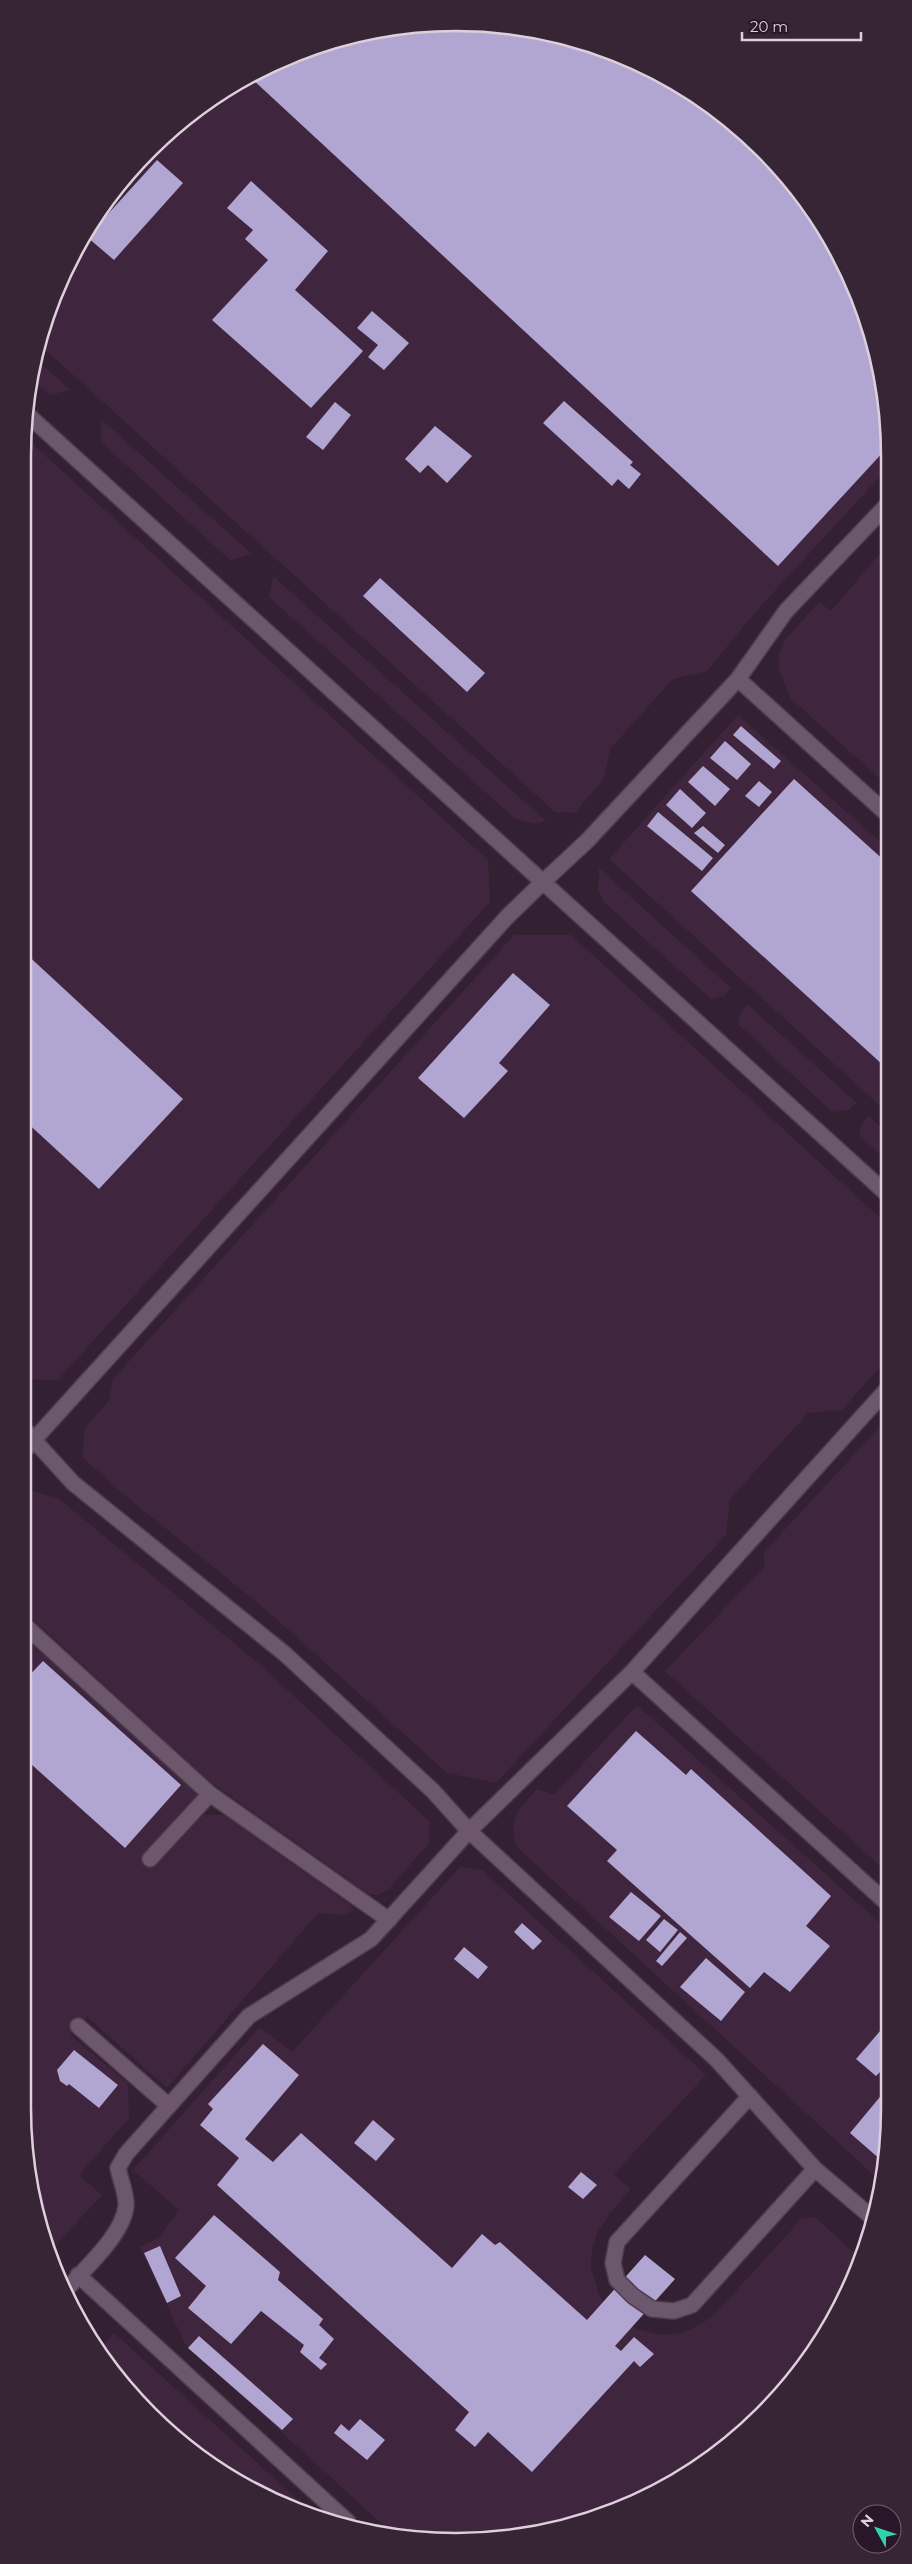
<svg xmlns="http://www.w3.org/2000/svg" width="912" height="2564" font-family="Montserrat,sans-serif">
  <style>
    .built { fill: #3f263e }
    .building { fill: #b1a6d2 }
    .lines { fill: none; stroke-linecap: round; stroke-linejoin: round }
    .lane-casing { stroke: #4d3d4c; stroke-width: 18 }
    .street-casing { stroke: #4d3d4c; stroke-width: 18 }
    .lane { stroke: #6d576c; stroke-width: 15 }
    .street { stroke: #6d576c; stroke-width: 15 }
    .rim { fill: none; stroke: #ddd0dc; stroke-width: 2.5 }
  </style>
  <rect width="100%" height="100%" fill="#332032"/>
  <path class="built" d="M399,26L568,37L673,81L782,170L845,265L886,399V470L758,609L707,671L673,679L610,749L604,778L575,813L555,812L38,343L67,265L112,192L170,130L239,81L316,46Z
    M35,359L71,390L49,395L32,380Z
    M101,419L252,554L230,560L101,442Z
    M25,437L488,860L490,902L58,1380L23,1379L22,456Z
    M886,546L887,785L790,698L779,670V655L785,640L819,602L831,611Z
    M273,576L546,821L534,824L515,819L269,597Z
    M738,715L887,848V1112L609,859Z
    M599,868L731,988L724,996L711,999L604,902L598,890Z
    M514,935H571L888,1225V1358L842,1410L808,1413L730,1499L726,1535L496,1783L447,1773L271,1614L122,1493L82,1457L85,1429L109,1400L113,1379Z
    M747,1004L857,1103L848,1110L832,1112L738,1024L740,1014Z
    M868,1115L887,1133V1161L859,1135L862,1124Z
    M888,1418L889,1874L665,1671L765,1566L763,1553Z
    M32,1491L58,1498L257,1662L429,1821V1843L388,1890L378,1895L367,1893L208,1780L23,1610V1493Z
    M22,1636L198,1795L145,1854L158,1864L203,1815H224L348,1903L354,1910L345,1915L318,1913L167,2088L87,2017L70,2035L128,2083L129,2118L79,2175L102,2195L49,2252L31,2192L22,2108Z
    M637,1705L889,1931V2108L880,2181L519,1849L515,1843L513,1826L517,1812L537,1789L554,1795Z
    M460,1867L482,1870L706,2075L614,2174L631,2189L611,2212L597,2233L592,2250L591,2267L599,2295L609,2310L621,2321L637,2329L661,2335L676,2334L691,2329L704,2322L716,2313L802,2218L815,2217L858,2256L816,2349L762,2415L697,2468L568,2527L484,2541L395,2536L185,2344L140,2247L158,2238L179,2210L133,2170L260,2027L292,2052Z
    M114,2333L309,2510L264,2497L192,2452L130,2394L102,2348Z"/>
  <path class="building" d="M484,23L568,37L673,81L782,170L845,265L886,399V449L778,566L249,76L316,46L399,26Z
    M157,160L183,183L114,260L87,237Z
    M251,181L328,251L295,290L363,351L311,408L212,320L268,260L245,239L253,230L227,208Z
    M372,311L409,343L384,370L368,357L378,345L357,328Z
    M564,401L633,462L630,465L641,474L629,489L618,479L612,486L543,423Z
    M335,402L351,415L323,450L306,437Z
    M435,426L472,456L447,483L428,465L420,473L405,459Z
    M380,578L485,673L467,692L363,596Z
    M741,726L781,761L774,769L733,735Z
    M725,741L751,764L737,780L710,758Z
    M703,766L730,789L715,806L688,782Z
    M794,779L887,863V1061L883,1065L691,891Z
    M759,781L772,792L759,807L745,796Z
    M680,789L706,813L692,828L666,805Z
    M658,812L713,858L702,871L647,826Z
    M703,826L725,845L718,853L694,833Z
    M22,950L183,1099L99,1189L22,1118Z
    M513,973L550,1005L499,1063L508,1071L464,1118L418,1078Z
    M43,1661L181,1785L125,1848L22,1756V1683Z
    M636,1731L686,1775L691,1769L831,1896L806,1926L830,1946L790,1992L764,1972L750,1988L607,1861L617,1850L567,1806Z
    M631,1892L661,1916L639,1941L609,1917Z
    M664,1919L678,1930L660,1952L646,1940Z
    M522,1923L542,1941L533,1950L514,1932Z
    M680,1932L687,1938L662,1966L656,1961Z
    M464,1947L488,1967L478,1979L454,1959Z
    M706,1958L745,1992L721,2021L680,1987Z
    M887,2023L889,2025V2076L882,2070L876,2076L856,2059Z
    M263,2044L299,2075L245,2139L273,2162L301,2133L452,2268L482,2234L495,2245L500,2242L587,2320L645,2255L675,2279L615,2346L621,2351L634,2337L654,2354L640,2367L634,2361L532,2472L488,2432L475,2447L455,2430L469,2412L217,2185L239,2158L200,2125L213,2109L208,2104Z
    M74,2050L118,2085L99,2108L69,2084L67,2086L60,2081L57,2070Z
    M889,2086L890,2108L882,2161L850,2133Z
    M373,2120L395,2139L376,2161L354,2143Z
    M581,2172L597,2185L583,2199L568,2187Z
    M214,2215L280,2272L278,2280L323,2319L319,2325L334,2339L319,2358L327,2364L321,2370L300,2352L304,2345L261,2311L231,2344L188,2308L206,2286L175,2258Z
    M160,2246L181,2296L167,2303L144,2253Z
    M199,2336L293,2419L282,2430L188,2348Z
    M360,2419L385,2440L367,2460L334,2433L341,2424L349,2431Z"/>
  <g class="lines">
    <g class="lane-casing">
      <path id="lane" d="M28,415L887,1194
        M738,679L887,814
        M22,1427L73,1483L285,1654L433,1791L469,1831L717,2060L815,2169L875,2220
        M22,1453L507,917L544,881
        M22,1623L210,1794
        M632,1672L889,1905
        M150,1859L210,1794L389,1920
        M78,2026L169,2106
        M750,2096L617,2242L613,2263L617,2280L633,2296L652,2309L674,2311L692,2305L815,2169
        M78,2275L348,2522
        M66,2290C85,2268 123,2235 126,2206C127,2195 120,2179 118,2168L126,2154L249,2016L371,1939L469,1831L632,1672L888,1388"/>
    </g>
    <g class="street-casing">
      <path id="street" d="M544,881L587,841L738,679L786,611L886,506"/>
    </g>
    <use href="#lane" class="lane"/>
    <use href="#street" class="street"/>
  </g>
  <path d="M0 0H912V2564H0ZM456 31H456A425 425 0 0 1 881 456V2108A425 425 0 0 1 456 2533H456A425 425 0 0 1 31 2108V456A425 425 0 0 1 456 31Z" fill="#372536" fill-rule="evenodd"/>
  <path class="rim" d="M456 31H456A425 425 0 0 1 881 456V2108A425 425 0 0 1 456 2533H456A425 425 0 0 1 31 2108V456A425 425 0 0 1 456 31Z"/>
  <g transform="translate(877 2529) rotate(310)"><circle r="24" fill="#291628" stroke="#716070"/>
  <path d="M0-4L9 19L0 12L-9 19Z" fill="#31d4a9"/>
  <text y="-8" font-size="14" font-weight="bold" text-anchor="middle" fill="#ddd0dc">N</text>
  </g>
  <path d="M742 32v8h119v-8" fill="none" stroke="#ddd0dc" stroke-width="2.5"/>
  <text x="750" y="32" font-size="15" fill="#ddd0dc" stroke="#291628" stroke-width="4" paint-order="stroke">20 m</text>
</svg>
